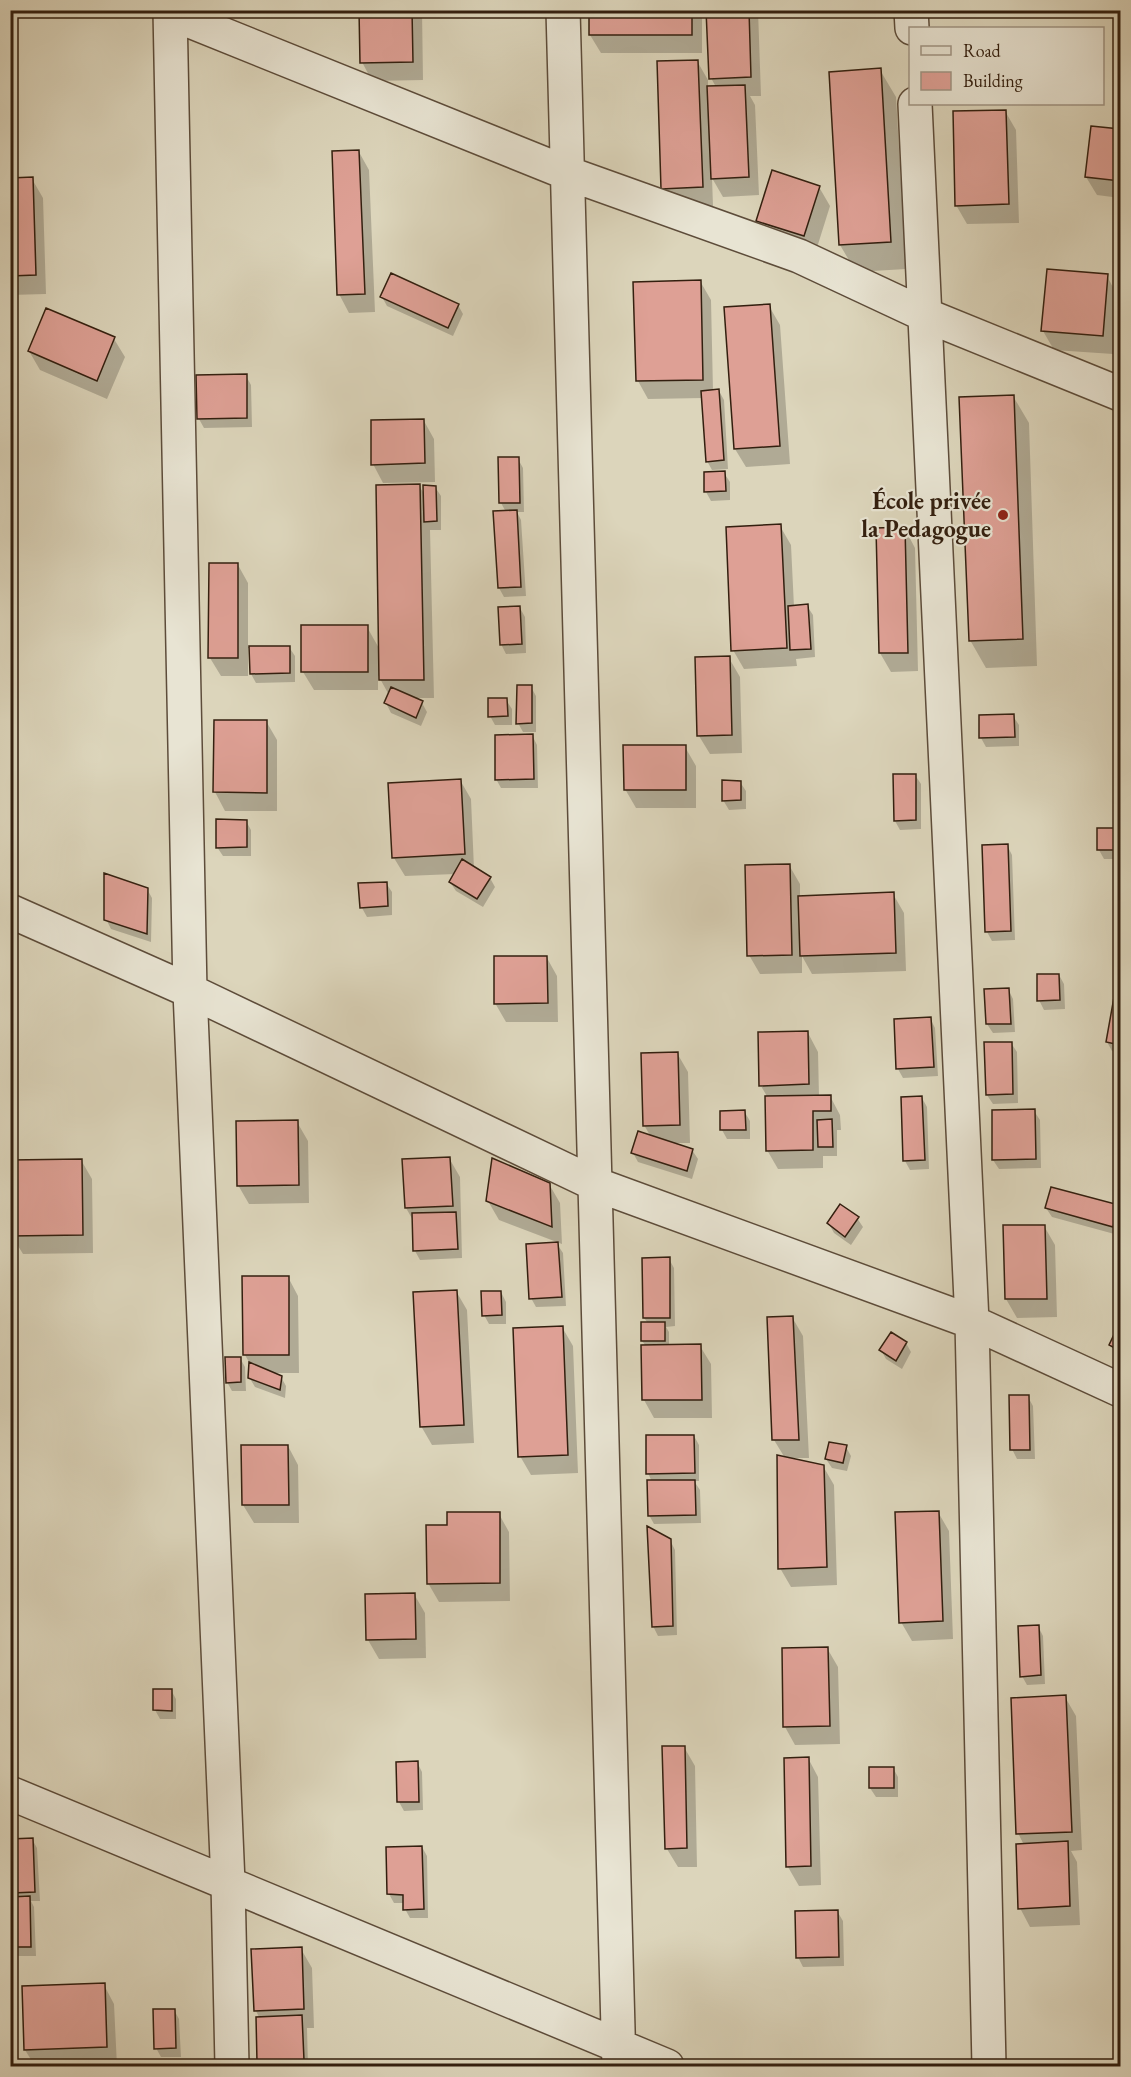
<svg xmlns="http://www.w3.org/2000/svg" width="1131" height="2077" font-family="'EB Garamond',serif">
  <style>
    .shadow { fill: #0003 }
    .building { fill: #dea095; stroke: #331f0f; stroke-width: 1.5 }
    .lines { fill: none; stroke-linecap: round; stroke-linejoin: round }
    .minor-casing { stroke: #5d4c3a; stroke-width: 36 }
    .minor { stroke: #e8e4d3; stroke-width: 33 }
    .poi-dot { fill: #8f2418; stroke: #e8e4d3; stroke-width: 2 }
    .labels { text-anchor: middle; stroke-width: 4.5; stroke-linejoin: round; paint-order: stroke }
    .poi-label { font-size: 24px; font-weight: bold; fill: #331f0f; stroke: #e8e4d3; text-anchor: end }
  </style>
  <rect width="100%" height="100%" fill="#dcd5bb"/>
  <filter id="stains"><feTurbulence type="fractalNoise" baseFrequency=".00333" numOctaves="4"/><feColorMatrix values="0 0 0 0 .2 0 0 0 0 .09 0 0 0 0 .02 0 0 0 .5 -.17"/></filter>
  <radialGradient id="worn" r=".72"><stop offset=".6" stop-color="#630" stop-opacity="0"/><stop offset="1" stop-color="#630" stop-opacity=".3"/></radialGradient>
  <path class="shadow" d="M361,10H422L423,80L372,81L362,62Z
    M590,10H702V53H601L590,35Z
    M708,10H758L761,96H750L755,105L759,195L723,197L712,178L713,206L674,207L663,188L697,61L708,80V88L716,87L711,78Z
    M957,10H1008L1009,15L961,17Z
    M880,70L896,97L906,269L856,272L840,245Z
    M1116,71H1120V123L1116,115Z
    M1005,111L1016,130L1019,223L967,224L956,205Z
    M1092,128L1120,131V198L1097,195L1086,177Z
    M359,152L369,170L375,312L349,313L339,294Z
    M32,179L43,198L46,294L10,295V180Z
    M819,187L830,206L815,254L769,239L758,220Z
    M1107,276L1117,295L1113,354L1054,350L1043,331Z
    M700,281L711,300L713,391H719L724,400L728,469L712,470L707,461L703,398L648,399L638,381Z
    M382,297L458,305L463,314L453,336L387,306Z
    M769,306L780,325L790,464L746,467L735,449Z
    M114,339L125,357L107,399L40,370L29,351Z
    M246,376L251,385L252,427L204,428L199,419Z
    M1013,396L1029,423L1037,666L986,668L970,640Z
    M424,421L434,439L435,482L383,483L373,464Z
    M518,459L523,468L524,512H517L521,520L526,596L504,597L499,588L506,512L501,503Z
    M724,473L730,482V500L711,501L706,492Z
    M419,486L425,495L435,487L441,496V530H430L434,698H412L422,703L427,712L421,726L391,713L386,703L389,695L378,675V690H314L303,672L367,627L380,650Z
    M780,526L791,545L794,607L807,606L813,615L815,657L796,659L797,666L744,669L733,650Z
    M877,529H905L915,548L918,671L891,672L880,653Z
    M238,565L248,583V647H289L295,656V682L256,683L251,674V648H248V676H221L210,658Z
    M520,608L525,617L526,653L506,654L501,644Z
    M729,658L740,677L742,753L710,754L699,736Z
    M531,687L536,696V732H523L518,723Z
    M506,700L512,709V725H495L490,716Z
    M1013,716L1019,725V746L986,747L981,738Z
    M266,721L277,740V811H225L215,792Z
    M532,735L537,745L538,788H501L496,779Z
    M685,747L696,766V808H636L625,789Z
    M915,775L921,784V829L900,830L895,821Z
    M460,780L471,799L474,869L490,878L495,887L483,907L456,891L450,882L455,874L405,876L394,858Z
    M740,782L746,791V809L729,810L723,800Z
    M246,821L251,830V856H223L217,847Z
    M1099,830H1120V859H1104L1099,850Z
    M1007,845L1012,855L1015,940L992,941L987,932Z
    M789,865L800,884V897L893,894L904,913L906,971L812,974L802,956V973L760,974L749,955Z
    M386,883L392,892V915L367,917L362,908Z
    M147,889L152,898L151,942L111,929L106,919Z
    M547,958L557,976L558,1022H506L495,1003Z
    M1059,975L1064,984L1065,1009L1044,1010L1039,1000Z
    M1008,989L1013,999L1015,1032L993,1033L987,1024Z
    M1115,998L1120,999V1052L1112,1051L1107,1042Z
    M930,1018L935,1028L938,1076L903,1078L898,1069Z
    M808,1033L818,1052L819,1096H830L840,1115L841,1130H837V1156H823V1168L778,1169L767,1150L768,1098L761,1086Z
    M1011,1043L1017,1052L1018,1103L993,1104L987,1095Z
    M677,1053L688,1072L690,1143H673L692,1150L698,1159L692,1179L638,1162L633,1153L651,1137L644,1125Z
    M922,1098L927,1107L929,1169L910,1170L905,1161Z
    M744,1111L750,1121V1139H727L722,1130V1112Z
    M1034,1111L1040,1120L1041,1168L999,1169L993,1160Z
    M297,1122L308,1141L309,1203L249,1204L238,1185Z
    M449,1158L460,1177L462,1258L420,1260L415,1251L414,1222L406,1208L404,1160Z
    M81,1160L92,1179L93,1253L23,1254L12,1236Z
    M549,1184L560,1203L562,1244L499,1220L488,1201Z
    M1118,1206L1120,1210V1227L1118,1235L1052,1217L1046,1208Z
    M857,1218L863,1227L851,1245L834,1233L829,1224Z
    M1044,1226L1055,1245L1057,1317L1017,1318L1006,1299L1005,1227Z
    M557,1244L563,1253L566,1306L536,1307L531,1298Z
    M669,1259L674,1268L675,1326L666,1327L669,1332V1346H700L711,1364L712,1418H654L644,1400L646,1346L642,1341L648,1323L644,1318Z
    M288,1277L298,1296L299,1373H273L281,1377L286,1386L285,1398L255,1387L249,1377L250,1364L245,1355Z
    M456,1291L467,1310L474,1443L432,1445L421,1426Z
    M501,1292L506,1302V1324H489L484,1315Z
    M792,1317L803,1336L809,1458H791L823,1466L834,1485L837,1585L791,1587L780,1568L785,1458L774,1440Z
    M1120,1326V1356L1116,1354L1111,1345Z
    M562,1327L573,1346L578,1473L531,1475L520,1456Z
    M906,1343L911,1352L902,1369L886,1359L881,1350Z
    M240,1358L245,1367L246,1391H232L227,1382Z
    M1028,1397L1033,1406L1035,1459H1017L1012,1449Z
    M694,1436L699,1445V1481H694L700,1490L701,1523L654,1524L649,1515L652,1482L648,1473Z
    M288,1446L298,1465L299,1523H254L243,1505Z
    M846,1447L851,1456L847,1471L832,1468L826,1459Z
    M938,1512L949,1531L953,1639L912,1641L901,1622Z
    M499,1514L509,1532L510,1601L439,1602L428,1583L448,1526Z
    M670,1540L675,1550L677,1635L658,1636L653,1626Z
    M414,1594L425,1613L426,1658L379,1659L368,1640L367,1595Z
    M1038,1626L1043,1636L1045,1684L1027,1685L1022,1676Z
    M827,1648L838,1667L840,1744L795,1745L785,1727Z
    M171,1690L176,1699V1719H160L155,1710Z
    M1065,1697L1076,1716L1082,1850L1071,1851L1077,1862L1080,1925L1030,1927L1020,1908L1024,1845L1018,1833Z
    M684,1747L695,1766L697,1867H678L667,1849Z
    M808,1758L818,1777L821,1885L799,1886L788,1867Z
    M417,1762L422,1772L423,1810L404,1811L399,1802Z
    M893,1768L898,1777V1797H876L870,1788Z
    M32,1839L37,1848L40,1901H31L34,1907L36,1956H12L10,1898H16L13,1892Z
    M422,1847L427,1856L428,1918H410L405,1909L404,1903H394L389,1894Z
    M837,1911L843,1921L844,1966L803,1967L798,1957Z
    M301,1949L312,1968L314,2028H307L308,2066H262L259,2061L260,2019L256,2011Z
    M104,1985L114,2004L117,2066H35L25,2050Z
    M174,2010L179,2019L181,2057H161L156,2048Z
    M583,2061L586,2066H534V2062Z"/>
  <path class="building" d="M359,10H412L413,62L360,63Z
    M589,10H692V35H589Z
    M706,10H749L751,77L709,79Z
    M698,60L703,187L661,189L657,61Z
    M881,68L891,242L839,245L829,72Z
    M1114,70H1120V116H1115Z
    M745,85L749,177L711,179L707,86Z
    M1006,110L1009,204L955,206L953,111Z
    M1091,126L1120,129V181L1085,177Z
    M359,150L365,294L337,295L332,151Z
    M772,170L820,186L804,236L756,221Z
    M33,177L36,275L10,276V178Z
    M1047,269L1108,274L1103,336L1041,331Z
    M391,273L459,304L448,328L380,297Z
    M701,280L703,380L636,381L633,282Z
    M770,304L780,446L734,449L724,307Z
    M46,308L115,337L97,381L28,351Z
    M247,374V418L197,419L196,375Z
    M719,389L724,460L706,462L701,391Z
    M1014,395L1023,639L969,641L959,397Z
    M424,419L425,463L371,465V420Z
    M498,457H519L520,503H499Z
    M725,471L726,491L704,492V472Z
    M420,484L424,680H379L376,485Z
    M423,485L436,486L437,521L424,522Z
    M517,510L521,587L498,588L493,511Z
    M781,524L787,648L731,651L726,527Z
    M905,527L908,653H879L876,528Z
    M209,563H238V658H208Z
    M808,604L811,649L790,650L788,606Z
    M520,606L522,644L500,645L498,607Z
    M301,625H368V672H301Z
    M249,646H290V673L250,674Z
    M730,656L732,735L697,736L695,657Z
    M517,685H532V723L516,724Z
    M391,687L423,701L416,718L384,703Z
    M488,698H507L508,716L488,717Z
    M1014,714L1015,737L979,738V715Z
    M214,720H267V793L213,792Z
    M533,734L534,779L495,780V735Z
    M623,745H686V790H624Z
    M893,774H916V820L894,821Z
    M461,779L465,854L392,858L388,783Z
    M722,780L741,781V800L722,801Z
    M216,819L247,820V847L216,848Z
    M1097,828H1120V850H1097Z
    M1008,844L1011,931L985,932L982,845Z
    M462,859L491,877L477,899L449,882Z
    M790,864L792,955L747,956L745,865Z
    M104,873L148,888L147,934L104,920Z
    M387,882L388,906L360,908L358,883Z
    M894,892L896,953L800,956L798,896Z
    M494,956H547L548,1003L494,1004Z
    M1037,974H1059L1060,1000L1037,1001Z
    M1009,988L1011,1024H986L984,989Z
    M1114,997L1120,998V1045L1106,1042Z
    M931,1017L934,1067L896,1069L894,1019Z
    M808,1031L809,1084L759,1086L758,1032Z
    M984,1042H1012L1013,1094L986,1095Z
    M678,1052L680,1125L643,1126L641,1053Z
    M831,1095V1111H813V1150L766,1151L765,1096Z
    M922,1096L925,1160L903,1161L901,1097Z
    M1035,1109L1036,1159L992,1160V1110Z
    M745,1110L746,1130H720V1111Z
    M832,1119L833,1147H818L817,1120Z
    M298,1120L299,1185L237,1186L236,1121Z
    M638,1131L693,1149L687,1171L631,1153Z
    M450,1157L453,1206L405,1208L402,1159Z
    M492,1158L550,1183L552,1227L486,1201Z
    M82,1159L83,1235L10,1236V1160Z
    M1051,1187L1119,1205L1113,1227L1045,1208Z
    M840,1204L859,1217L845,1237L827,1223Z
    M456,1212L458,1249L413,1251L412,1213Z
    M1003,1225H1045L1047,1299H1005Z
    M558,1242L562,1297L529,1299L526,1244Z
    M670,1257V1318H643L642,1258Z
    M242,1276H289V1355H243Z
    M457,1290L464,1425L420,1427L413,1292Z
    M481,1291H501L502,1315L482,1316Z
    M793,1316L799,1440H772L767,1317Z
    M641,1322H665V1341H641Z
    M1119,1324L1120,1325V1351L1109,1345Z
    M563,1326L568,1455L518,1457L513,1328Z
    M891,1332L907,1342L896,1361L879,1350Z
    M701,1344L702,1400H642L641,1345Z
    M225,1357H241V1382L226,1383Z
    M249,1362L282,1376L280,1390L248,1378Z
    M1009,1395H1029L1030,1450H1010Z
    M646,1435H694L695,1473L646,1474Z
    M829,1442L847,1445L843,1463L825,1459Z
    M241,1445H288L289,1505H242Z
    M777,1455L824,1465L827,1567L778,1569Z
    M647,1480H695L696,1515L648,1516Z
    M939,1511L943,1621L899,1623L895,1512Z
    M447,1512H500V1583L427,1584L426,1525H447Z
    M647,1526L671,1539L673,1626L652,1627Z
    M415,1593L416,1639L366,1640L365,1594Z
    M1039,1625L1041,1675L1020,1677L1018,1626Z
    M828,1647L830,1726L783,1727L782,1648Z
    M153,1689H172V1711L153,1710Z
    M1066,1695L1072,1832L1016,1834L1011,1698Z
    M662,1746H685L687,1848L665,1849Z
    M809,1757L811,1866L786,1867L784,1758Z
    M418,1761L419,1802H397L396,1762Z
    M869,1767H894V1788H869Z
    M33,1838L35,1892L12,1893L10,1839Z
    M1068,1841L1070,1906L1018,1909L1016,1844Z
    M422,1846L424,1909L403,1910V1895L387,1894L386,1847Z
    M30,1896L31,1947H10V1897Z
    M838,1910L839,1957L796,1958L795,1911Z
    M302,1947L304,2009L254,2011L251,1949Z
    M105,1983L107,2047L24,2050L22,1986Z
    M153,2009H175L176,2048L154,2049Z
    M302,2015L304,2060L257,2062L256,2017Z
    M584,2060V2066H533V2061Z"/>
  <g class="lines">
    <g class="minor-casing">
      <path id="minor" d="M170,10L190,991L228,1883L232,2066
        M563,10L619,2066
        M911,10L912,28
        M170,13L567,173L799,256L923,314L1120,394
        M915,104L972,1322L989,2066
        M10,911L190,991L595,1184L972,1322L1120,1390
        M10,1793L667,2066"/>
    </g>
    <use href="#minor" class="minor"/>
  </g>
  <circle class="poi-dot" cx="1003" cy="515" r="6"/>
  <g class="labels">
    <g class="poi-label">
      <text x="991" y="509">École privée<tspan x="991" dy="28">la Pedagogue</tspan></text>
    </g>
  </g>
  <rect width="1131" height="2077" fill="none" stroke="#dcd5bb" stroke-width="36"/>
  <rect x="12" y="12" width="1107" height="2053" fill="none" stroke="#331f0f" stroke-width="3"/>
  <rect x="18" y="18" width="1095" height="2041" fill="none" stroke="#331f0f" stroke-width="1.5"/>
  <rect x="909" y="27" width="195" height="78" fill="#e8e4d3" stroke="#a09585" stroke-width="1.5"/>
  <rect x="921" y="46" width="30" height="9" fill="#e8e4d3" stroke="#a09585" stroke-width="1.5"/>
  <text x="963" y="57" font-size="18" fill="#331f0f">Road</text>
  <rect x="921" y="72" width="30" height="18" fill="#dea095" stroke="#a09585" stroke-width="1.5"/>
  <text x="963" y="87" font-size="18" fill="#331f0f">Building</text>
  <rect width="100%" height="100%" filter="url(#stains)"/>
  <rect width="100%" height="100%" fill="url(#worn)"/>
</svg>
